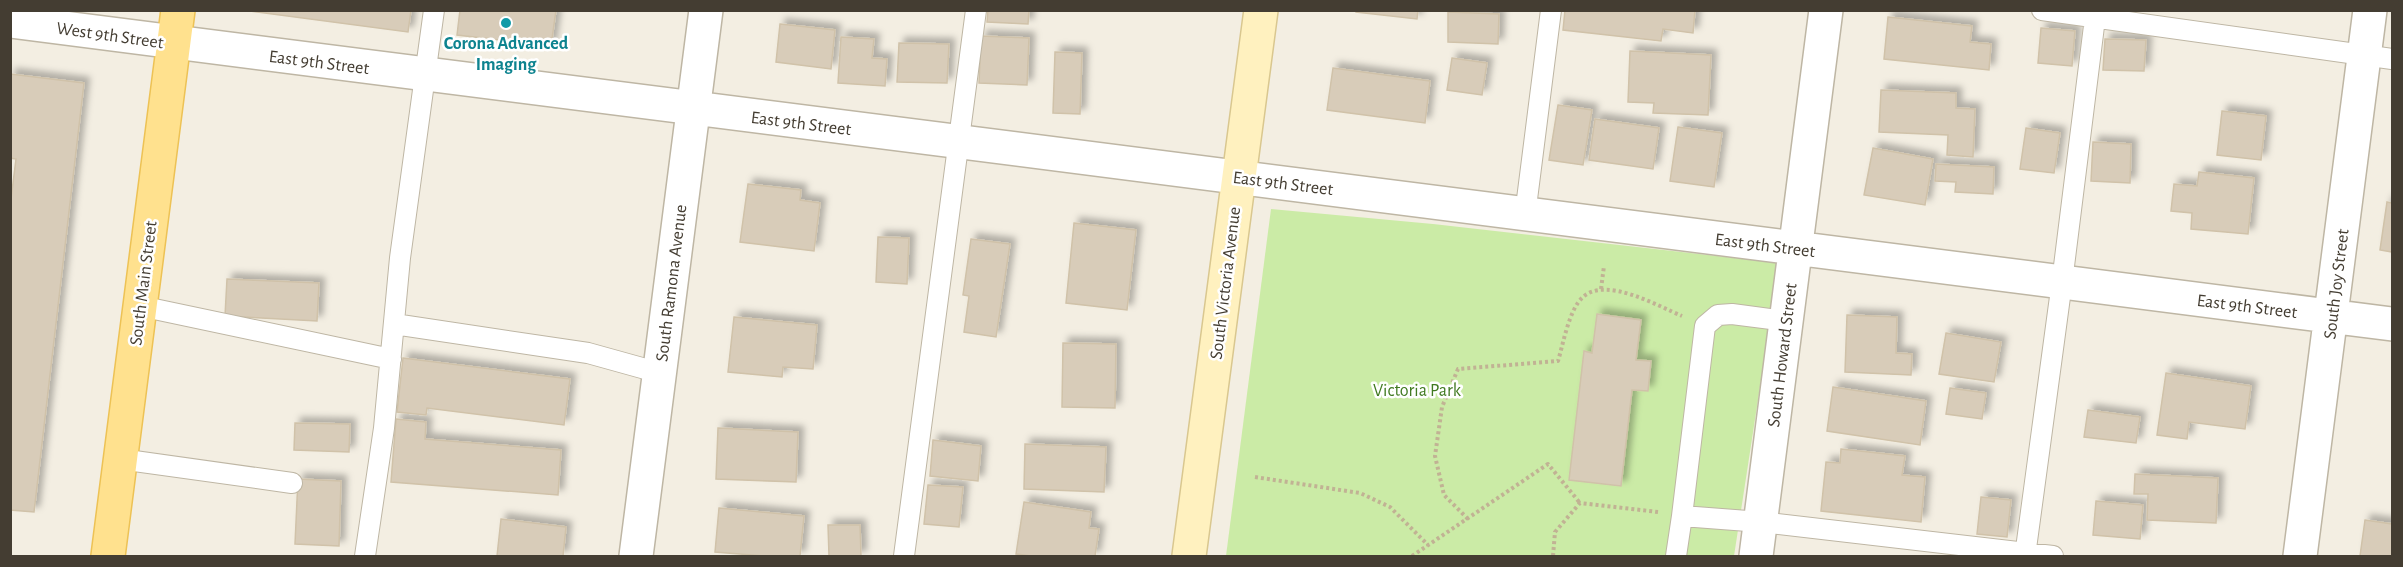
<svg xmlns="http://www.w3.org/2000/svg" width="2403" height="567" font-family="'Alegreya Sans',sans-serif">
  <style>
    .green { fill: #cbeba6 }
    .building { fill: #d8ccb9; stroke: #d0c2a9; stroke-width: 1.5; filter: url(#shadow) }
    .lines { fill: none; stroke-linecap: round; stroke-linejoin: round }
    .lane-casing { stroke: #beb6a4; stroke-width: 22 }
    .street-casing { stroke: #beb6a4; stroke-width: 36 }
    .secondary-casing { stroke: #d9c78f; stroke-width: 36 }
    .primary-casing { stroke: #edc255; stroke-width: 36 }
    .path { stroke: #c1b294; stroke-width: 4; stroke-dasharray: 3 3; stroke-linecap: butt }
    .lane { stroke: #fff; stroke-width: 20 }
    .street { stroke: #fff; stroke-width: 33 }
    .secondary { stroke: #fff1bf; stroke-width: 33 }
    .primary { stroke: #ffe18e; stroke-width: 33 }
    .culture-dot { fill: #0f9aa8; stroke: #fff; stroke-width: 2 }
    .labels { text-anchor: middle; stroke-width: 5; stroke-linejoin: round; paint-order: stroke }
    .street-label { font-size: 18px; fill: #443d32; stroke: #fff }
    .culture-label { font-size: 18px; font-weight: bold; fill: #0d838f; stroke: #fff }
    .park-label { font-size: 18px; fill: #417a21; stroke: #fff }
  </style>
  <defs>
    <filter id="shadow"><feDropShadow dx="5.5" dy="-5.5" stdDeviation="3" flood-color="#0004"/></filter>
  </defs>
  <rect width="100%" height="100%" fill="#f3eee2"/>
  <path class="green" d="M1271,209L1433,224L1779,263L1734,556H1226Z"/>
  <path class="building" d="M242,10H411L408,32Z
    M460,10H556L551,46L457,35Z
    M988,10H1029L1028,24L987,22Z
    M1356,10H1418L1417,19L1356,12Z
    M1565,10H1695L1693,33L1663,29L1661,41L1563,30Z
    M1448,12L1499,14L1498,44L1448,42Z
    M1888,17L1972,26L1970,42L1991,44L1989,70L1884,59Z
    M780,24L835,30L831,69L776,62Z
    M2041,28L2075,31L2072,66L2038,63Z
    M981,36L1029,38L1027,85L979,83Z
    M841,37L874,39L872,58L887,59L885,86L838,83Z
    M2105,39L2146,40L2144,71L2103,70Z
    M899,43L949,44L947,83L897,82Z
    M1630,51L1711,55L1708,115L1653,113L1654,103L1628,102Z
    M1055,52L1082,53L1080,114L1053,113Z
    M1452,58L1487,63L1482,95L1447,90Z
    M1333,68L1430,81L1425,123L1327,110Z
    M10,74L84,83L34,512L10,510V207L16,159L10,158Z
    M1881,90L1956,93V108L1975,109L1973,157L1947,155L1948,135L1879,132Z
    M1558,105L1592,110L1583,165L1549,160Z
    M2222,111L2266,116L2261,160L2217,155Z
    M1595,119L1659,128L1653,169L1589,160Z
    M1678,127L1722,133L1714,187L1670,181Z
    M2026,128L2060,133L2054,173L2020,169Z
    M2093,142L2131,144L2130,183L2091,181Z
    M1873,148L1933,159L1925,205L1864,195Z
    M1936,164L1994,167L1993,194L1955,192L1956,182L1935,181Z
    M2199,172L2254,178L2248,234L2191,229L2192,213L2171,211L2174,184L2197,186Z
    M748,184L801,190L800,200L820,203L814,251L740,242Z
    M2387,202L2392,203V252L2380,250Z
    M1074,223L1136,230L1127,310L1066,303Z
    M878,237L909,238L907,284L876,282Z
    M971,239L1010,244L996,337L964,332L969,296L963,295Z
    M227,279L319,283L317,321L225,316Z
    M1597,314L1641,320L1636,360L1651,361L1648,391L1632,390L1621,486L1569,480L1584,351L1592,353Z
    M1847,315L1897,317L1896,353L1912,354L1911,375L1845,372Z
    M734,317L817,325L813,369L783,367L782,377L728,372Z
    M1946,333L2001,342L1994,382L1939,374Z
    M1063,343L1116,344L1115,408L1062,407Z
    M403,358L570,379L564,425L427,408L426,415L397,412Z
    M2166,373L2251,386L2245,429L2189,422L2187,439L2157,435Z
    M1833,387L1926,401L1920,445L1827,431Z
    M1950,388L1986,393L1982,419L1946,414Z
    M2088,410L2140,417L2136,443L2084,437Z
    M396,419L426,422L425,439L561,450L558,495L391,482Z
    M295,423L350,424L349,452L294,450Z
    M718,428L798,432L796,482L716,479Z
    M933,440L981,446L978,481L930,476Z
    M1025,444L1106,447L1104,492L1024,489Z
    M1841,449L1905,456L1902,475L1925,477L1921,522L1821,511L1826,462L1840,463Z
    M2135,474L2218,478L2216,523L2147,520L2148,494H2134Z
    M298,479L341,481L339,546L295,544Z
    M928,485L963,487L959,527L924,524Z
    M1981,497L2011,500L2007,537L1977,534Z
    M2096,501L2143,505L2140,539L2093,535Z
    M1024,502L1091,512L1089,528L1099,529L1095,556H1031L1016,554Z
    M719,508L804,516L800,556H764L715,552Z
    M501,519L566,527L563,556H497Z
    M2365,520L2392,524V556H2360Z
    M828,525H860L861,556H829Z"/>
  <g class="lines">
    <g class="lane-casing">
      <path id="lane" d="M2042,10L2392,59
        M1525,215L1551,10
        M140,306L391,359
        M1786,321L1732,314L1718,315L1705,326L1682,516L1761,522L2053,556
        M394,324L588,353L660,373
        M120,459L292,483
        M365,556L384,428L400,258L434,10
        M904,556L976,10
        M1676,556L1682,516
        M2025,556L2062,282L2096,10"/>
    </g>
    <g class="street-casing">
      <path id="street" d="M10,21L2392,324
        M636,556L706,10
        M1756,556L1826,10
        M2300,556L2370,10"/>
    </g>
    <g class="secondary-casing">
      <path id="secondary" d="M1189,556L1261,10"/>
    </g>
    <g class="primary-casing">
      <path id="primary" d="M108,556L178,10"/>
    </g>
    <path class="path" d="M1601,289L1604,266
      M1255,477L1360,493L1390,507L1428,545
      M1468,519L1444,495L1435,456L1442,407L1458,369L1558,361C1563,345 1569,309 1583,297C1606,276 1658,306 1682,316
      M1412,556L1548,464L1580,503
      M1553,556L1555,532L1580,503L1658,512"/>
    <use href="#lane" class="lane"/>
    <use href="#street" class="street"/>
    <use href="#secondary" class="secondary"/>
    <use href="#primary" class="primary"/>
  </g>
  <circle class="culture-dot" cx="506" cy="23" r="6"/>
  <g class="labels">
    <g class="street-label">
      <text transform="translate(110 35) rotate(8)" y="6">West 9th Street</text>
      <text transform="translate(319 62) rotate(7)" y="6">East 9th Street</text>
      <text transform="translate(801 123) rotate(7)" y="6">East 9th Street</text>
      <text transform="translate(1283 183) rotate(7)" y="6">East 9th Street</text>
      <text transform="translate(1765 245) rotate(7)" y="6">East 9th Street</text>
      <text transform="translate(143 283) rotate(-83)" y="6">South Main Street</text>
      <text transform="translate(671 283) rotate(-83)" y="6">South Ramona Avenue</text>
      <text transform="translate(1225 283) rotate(-83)" y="6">South Victoria Avenue</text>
      <text transform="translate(2336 284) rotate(-83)" y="6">South Joy Street</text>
      <text transform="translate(2247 306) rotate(7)" y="6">East 9th Street</text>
      <text transform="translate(1782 355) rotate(-83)" y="6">South Howard Street</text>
    </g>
    <g class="culture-label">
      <text x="506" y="49">Corona Advanced<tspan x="506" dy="21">Imaging</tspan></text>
    </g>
    <g class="park-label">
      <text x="1417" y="396">Victoria Park</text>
    </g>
  </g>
  <rect width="2403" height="567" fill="none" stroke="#443d32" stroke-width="24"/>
</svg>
